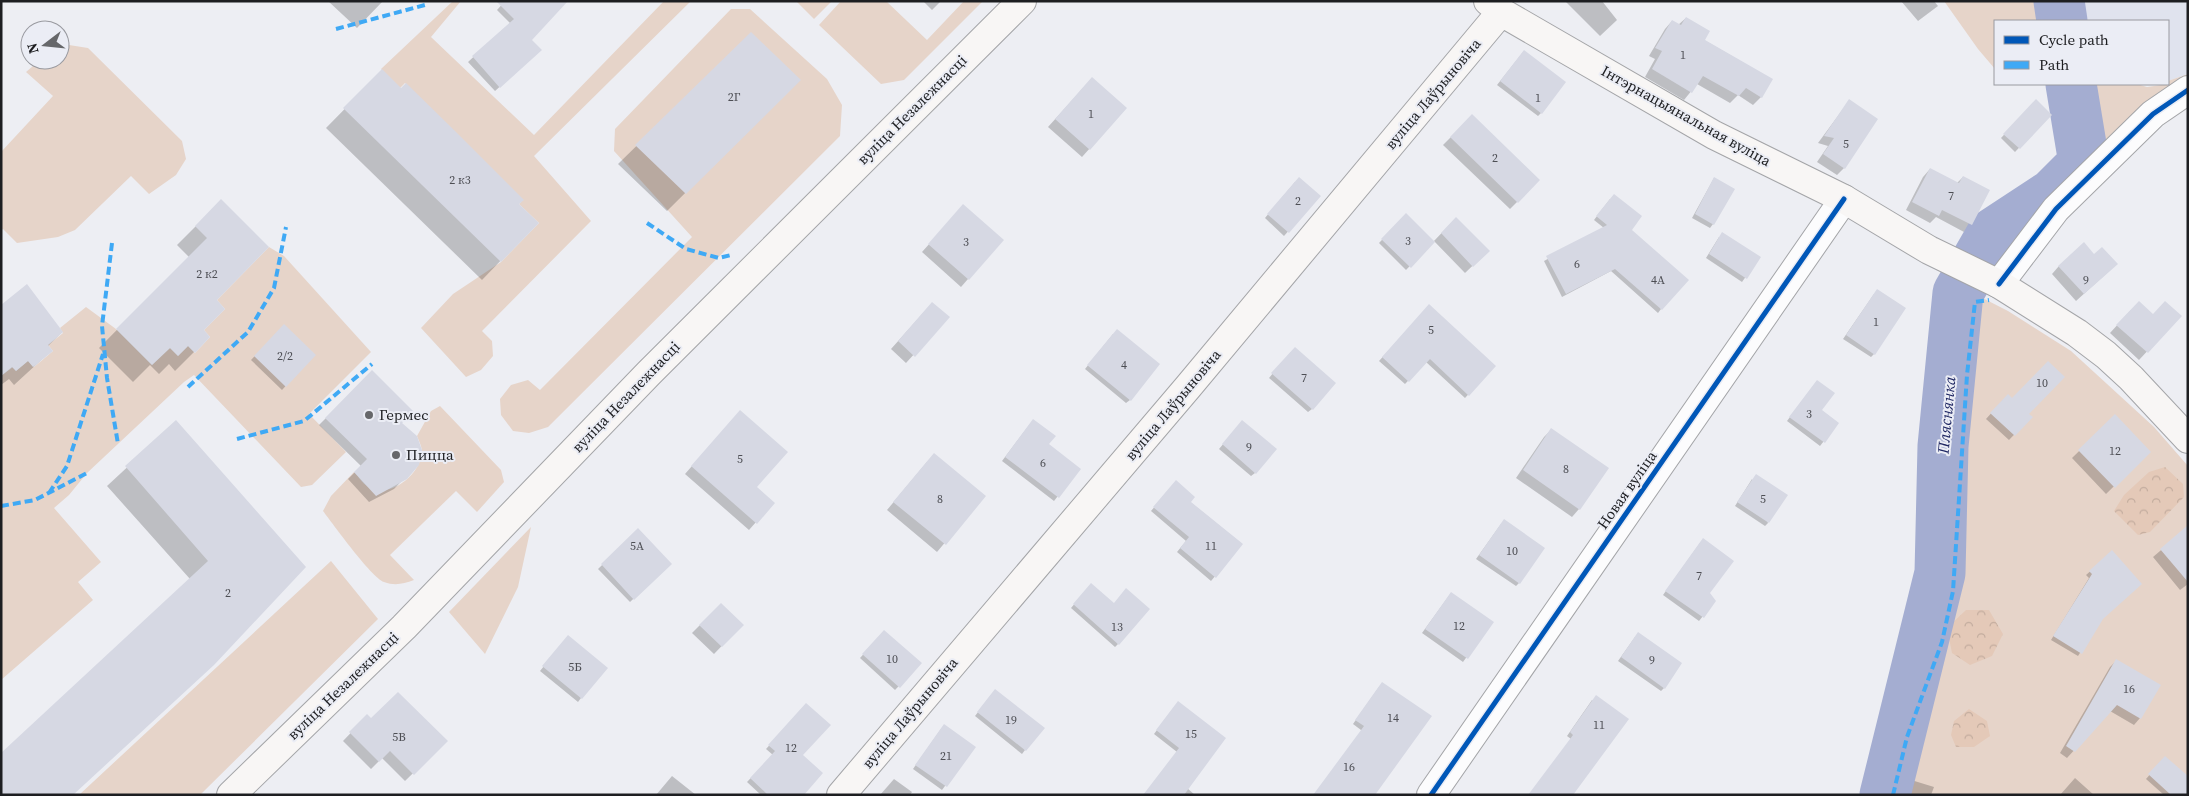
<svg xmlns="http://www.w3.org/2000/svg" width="2189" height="796" font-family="'Source Serif 4',serif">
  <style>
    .built { fill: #e0e3ee }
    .green { fill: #e6d4c9 }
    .forest { fill: url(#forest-crowns) }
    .shadow { fill: #0003 }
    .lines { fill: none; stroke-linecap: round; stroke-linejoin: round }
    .river { stroke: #a4add1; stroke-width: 51 }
    .building { fill: #d6d8e3 }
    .minor-casing { stroke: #a4a5a8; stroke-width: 30 }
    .secondary-casing { stroke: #a4a5a8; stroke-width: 30 }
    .minor { stroke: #fcfcfd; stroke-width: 28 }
    .secondary { stroke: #f8f6f5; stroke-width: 28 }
    .quiet { stroke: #3fa9f5; stroke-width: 4; stroke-dasharray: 8 4; stroke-linecap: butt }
    .cycleway-casing { stroke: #ebedf5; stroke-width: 8 }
    .cycleway { stroke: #0057b8; stroke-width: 5 }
    .poi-dot { fill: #66676a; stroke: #ebedf5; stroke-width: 2 }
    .labels { text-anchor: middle; stroke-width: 4; stroke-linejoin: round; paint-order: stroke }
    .number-label { font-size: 12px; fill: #4d4e54 }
    .street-label { font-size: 15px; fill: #1d1e21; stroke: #ebedf5 }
    .poi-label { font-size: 15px; fill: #1d1e21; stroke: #ebedf5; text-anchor: start }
    .water-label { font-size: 16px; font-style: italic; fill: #1e2662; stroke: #ebedf5 }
  </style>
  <defs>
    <pattern id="forest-crowns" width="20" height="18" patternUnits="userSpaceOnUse" patternTransform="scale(1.25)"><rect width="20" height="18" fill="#e4c9b8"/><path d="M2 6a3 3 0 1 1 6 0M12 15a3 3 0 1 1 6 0" fill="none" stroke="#c3ac9e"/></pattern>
  </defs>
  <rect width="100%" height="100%" fill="#edeef3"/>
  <path class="built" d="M2077,1H2188V74L2168,81V21H2081Z"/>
  <path class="green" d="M453,1H461L431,37L534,135L664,1H691L534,156L591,221L482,331L492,341L493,356L481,370L466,377L421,328L453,294L501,262L539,223L519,204L523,200L405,83L400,88L381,69Z
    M796,1H832L814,19Z
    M841,1H886L927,40L964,1H983L904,80L881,84L819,25Z
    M1944,1H2077L2081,21H1995V69L1978,49Z
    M731,9H750L827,79L842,105L840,136L548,427L529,433L513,431L501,415L500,399L511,385L528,380L540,390L692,237L614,151L615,129Z
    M69,45L88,48L182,141L186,159L176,175L149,194L131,176L75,230L58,237L17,243L3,229L1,230V152L53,96L26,72L40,60H60V49Z
    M2188,74V76L2160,97L2014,248L1999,255L1983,249L1992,234L2053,194L2084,163L2076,116L2047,84H2137L2147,87L2168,84V81Z
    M269,247L284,256L371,352L309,414L346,452L312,485L301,487L194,375L184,382L87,473L69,495L54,508L101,562L78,582L93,600L1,680V376L13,367L16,371L28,361L34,367L53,351L48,345L63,333L60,328L86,307L116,329L152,365L170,348L178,356L188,346L195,353L210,337L204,330L225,309L217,300Z
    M1961,287L2008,311L2071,351L2154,427L2188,466V795H1885L1940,573L1943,446L1958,293Z
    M440,406L501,470L504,482L477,512L456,491L390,555L414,580C403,584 395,586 384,582C371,577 333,524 323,511L331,496L354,472C359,477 364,486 371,488C392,498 421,473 422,452C422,447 419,441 417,436L431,411Z
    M531,527L518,587L485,654L449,612Z
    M331,561L378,619L200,795H79Z"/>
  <path class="forest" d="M2165,467L2183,484L2184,497L2150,532L2138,535L2114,511L2124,495L2149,472Z
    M1966,610H1989L2003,634L1992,656L1970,665L1952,653L1947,628Z
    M1969,709L1987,721L1990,736L1974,747H1956L1951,735L1954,721Z"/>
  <path class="shadow" d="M328,1H383L357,28Z
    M505,1L530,40L536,54L495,91L468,62L510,23L497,10Z
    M923,1H941L932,10Z
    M1565,1H1602L1617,20L1600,36Z
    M1901,1H1934L1938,6L1918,21Z
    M1686,18L1704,40L1771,79L1761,97L1753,105L1738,95L1730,103L1697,84L1684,100L1645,77L1655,59L1649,56L1665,29L1672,21L1678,25Z
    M751,34L799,80L667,211L618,164Z
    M1524,51L1541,113L1538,116L1497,85Z
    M382,71L537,223L482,280L326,128Z
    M1085,86L1126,108L1082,157L1048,127Z
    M1849,101L1844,168L1837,175L1817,162L1828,146L1818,143Z
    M2036,101L2050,115L2015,152L2001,138Z
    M1472,116L1539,180L1510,209L1443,145Z
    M1930,169L1957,183L1963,177L1971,224L1964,232L1936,217L1930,223L1906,210L1923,177Z
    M1714,178L1713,224L1710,228L1692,218Z
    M1295,182L1319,196L1284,236L1265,218Z
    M1610,199L1630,230L1661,309L1658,313L1611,271L1562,297L1544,261L1604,228L1594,220Z
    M221,201L215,300L202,330L209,337L175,371L169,364L159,374L150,365L133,382L99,348L189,257L177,245Z
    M956,214L968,279L961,287L922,252Z
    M1406,215L1433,242L1456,218L1488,251L1465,273L1434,241L1406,270L1379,243Z
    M1719,237L1759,258L1742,282L1706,258Z
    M2059,266L2108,272L2076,301L2052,274Z
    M1874,294V354L1871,357L1843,339Z
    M1,306L62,332L48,346L51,351L14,385L9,379L1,385Z
    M1429,306L1494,366L1465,398L1426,362L1405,384L1379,361Z
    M2131,310L2153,316H2180L2139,360L2110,333Z
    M925,311L948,317L906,363L891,349Z
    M284,326L314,355L282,390L251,360Z
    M1113,334L1130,400L1126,403L1085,369Z
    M1291,352L1312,409L1308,412L1269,378Z
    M372,372L400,423L418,464L394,489L369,502L348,479L361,466L319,425Z
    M1817,381L1821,410L1838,423L1820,446L1787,421Z
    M2003,400L2031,417L2009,440L1986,419Z
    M2115,416L2149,452L2106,494L2072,458Z
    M733,419L755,487L773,503L749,530L685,474Z
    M176,422L304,567L190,579L107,486Z
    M1030,424L1048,445L1079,469L1054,501L1002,461Z
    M1239,425L1255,473L1251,476L1219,449Z
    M1552,429L1579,509L1572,517L1516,478L1544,437Z
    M927,462L984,496L937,552L887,510Z
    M1752,479L1768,523L1765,526L1735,506Z
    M1173,485L1190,502L1242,544L1211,581L1177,552L1186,541L1151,511Z
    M1501,524L1519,583L1516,586L1476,559Z
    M2188,527V584L2180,590L2153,557Z
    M638,530L670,564L630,602L598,569Z
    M1700,543L1709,593L1715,601L1699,621L1663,595Z
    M2112,552L2102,619L2078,656L2051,640L2089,578L2086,575Z
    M1088,588L1118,644L1115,647L1071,608Z
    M1451,593L1492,622L1463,662L1422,633Z
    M721,604L742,625L714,654L692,633Z
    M884,632L920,664L895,690L860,658Z
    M1635,637L1664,688L1661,691L1618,661Z
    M565,640L581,698L578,702L540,671Z
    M2116,661L2140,718L2134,725L2110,711L2067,758L2060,753L2110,667Z
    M1379,687L1373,795L1361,730L1353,724Z
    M992,694L1025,750L1022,754L975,716Z
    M1592,700L1627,719L1571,739L1567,736Z
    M806,705L802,755V795H761L747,782L773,755L766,749Z
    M1175,706L1187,788L1195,795H1144L1177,752L1154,734Z
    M367,716L371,720L446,741L405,781L382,758L371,769L343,741Z
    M941,729L974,747L942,790L913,769Z
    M2165,757L2183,795H2164L2146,779Z
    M672,776L696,795H656Z
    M2075,778L2094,795H2060Z
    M894,779L912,792L910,795H880Z
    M1908,779L1934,787L1931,795H1901L1905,782Z"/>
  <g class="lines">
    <path class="river" d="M2059,1L2062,21
      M1885,795L1940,573L1943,446L1958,293L1992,234L2053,194L2084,163L2071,84"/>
  </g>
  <path class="building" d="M496,1H568L532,40L542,50L500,88L472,56L514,19Z
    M1686,17L1710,31L1705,40L1773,79L1762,98L1746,88L1739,96L1703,76L1692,93L1652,69L1662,51L1655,48L1672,20L1681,25Z
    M751,32L801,80L686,194L635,145Z
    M1524,50L1566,82L1542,114L1500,81Z
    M382,69L401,88L406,83L454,130L524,200L519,204L539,223L501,262L343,108Z
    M1092,77L1127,108L1090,150L1055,119Z
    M1849,99L1878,119L1845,169L1823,154L1834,138L1824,136Z
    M2036,99L2052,115L2020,149L2003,134Z
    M1472,114L1540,180L1518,203L1450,137Z
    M1930,168L1959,183L1963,176L1990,190L1972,225L1942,210L1939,216L1912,202Z
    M1299,177L1321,196L1289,233L1267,214Z
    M1714,177L1735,189L1714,225L1695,214Z
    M1614,194L1642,216L1632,230L1689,280L1662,310L1615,269L1566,294L1546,256L1607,225L1596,216Z
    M221,199L269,247L217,300L225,309L204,330L210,337L195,353L188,346L178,356L170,348L152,365L116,329L207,238L195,226Z
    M963,204L1004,240L969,280L928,244Z
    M1406,213L1435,242L1411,268L1381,239Z
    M1456,217L1490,251L1473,267L1441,233Z
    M1722,232L1761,257L1747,279L1709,254Z
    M2084,242L2094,254L2102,247L2118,264L2084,294L2058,266Z
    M27,284L63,332L48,345L53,351L33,367L28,361L16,371L12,367L1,376V305Z
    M1877,289L1906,308L1875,355L1846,335Z
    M2139,301L2153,314L2165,301L2182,316L2148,353L2116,325Z
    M932,302L950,317L915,357L898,341Z
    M1429,304L1496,366L1469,396L1430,359L1409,382L1382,357Z
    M284,324L316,355L286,387L254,356Z
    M1117,329L1160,364L1131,401L1087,365Z
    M1295,347L1336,383L1313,410L1271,373Z
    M2048,361L2065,377L2029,414L2033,417L2015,436L1990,413L2008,394L2012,398Z
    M372,370L414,412L402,423L417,436L422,450L419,465L407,479L376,496L354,472L367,459L325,418Z
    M1817,380L1835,393L1822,410L1839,423L1825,443L1789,417Z
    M740,410L788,452L757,487L775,503L757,524L691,466Z
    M2115,414L2151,452L2115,488L2078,450Z
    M1033,419L1056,436L1049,444L1081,469L1059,498L1005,457Z
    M176,420L306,567L214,665L73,795H1V753L208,561L125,466Z
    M1242,420L1277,449L1256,474L1222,444Z
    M1551,428L1609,468L1580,510L1523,470Z
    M934,453L986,496L946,545L893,502Z
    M1756,474L1788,495L1769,523L1737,502Z
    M1176,480L1195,497L1191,502L1243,544L1216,578L1180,548L1189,537L1153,507Z
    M1504,519L1545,548L1520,584L1479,555Z
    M2188,525V582L2160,549Z
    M638,528L672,564L634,600L601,564Z
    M1703,538L1734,561L1710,593L1716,601L1704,618L1665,591Z
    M2112,550L2142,584L2103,619L2082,654L2053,636L2092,574L2089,571Z
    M1091,583L1114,603L1126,588L1150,609L1119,645L1073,604Z
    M1451,592L1494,622L1468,659L1425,629Z
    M721,603L744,625L722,647L699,625Z
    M884,630L922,663L900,688L862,654Z
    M1638,632L1682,663L1665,689L1621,657Z
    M568,635L608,668L582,699L542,666Z
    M2116,659L2161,685L2141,719L2117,705L2075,752L2066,746Z
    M1382,682L1432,716L1375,795H1313L1364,726L1355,720Z
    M995,689L1045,728L1026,751L977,712Z
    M398,692L448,741L414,775L390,751L379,762L349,732L367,714L371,718Z
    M1596,695L1629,719L1573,795H1528L1573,735L1570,732Z
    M1178,701L1226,738L1184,795H1143L1179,748L1156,730Z
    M806,703L831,725L803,755L823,773L804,795H768L750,778L775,751L768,745Z
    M944,724L976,747L947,787L915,765Z
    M2165,756L2188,776V795H2171L2148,774Z"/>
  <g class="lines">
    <g class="minor-casing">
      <path id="minor" d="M1999,284L2056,209L2153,114L2188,90
        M1431,795L1844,199"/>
    </g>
    <g class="secondary-casing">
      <path id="secondary" d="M1488,1L1501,12L1714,135L1844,199L1929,250L1999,284L2077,333L2106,355L2131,378L2188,439
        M231,795L404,627L649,373L1022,1
        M841,795L1188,387L1501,12"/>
    </g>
    <use href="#minor" class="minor"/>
    <use href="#secondary" class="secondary"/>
    <path class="quiet" d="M336,29L425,5
      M647,223L686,249L719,258L731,255
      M112,243L102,326L107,378L118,444
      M188,387L248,332L274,288L286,227
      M237,439L304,421L372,364
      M49,493L67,466L103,354
      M1,506L35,500L87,473
      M1893,795L1907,737L1942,642L1953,591L1967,375L1975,302L1989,300"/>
    <g class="cycleway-casing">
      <path id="cycleway" d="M1999,284L2056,209L2153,114L2188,90
        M1431,795L1844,199"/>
    </g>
    <use href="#cycleway" class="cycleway"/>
  </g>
  <g class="poi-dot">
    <circle cx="369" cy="415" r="5"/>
    <circle cx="396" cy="455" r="5"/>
  </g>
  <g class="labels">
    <g class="number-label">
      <text x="1683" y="59">1</text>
      <text x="734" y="101">2Г</text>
      <text x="1538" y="102">1</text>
      <text x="1091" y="118">1</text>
      <text x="1846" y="148">5</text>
      <text x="1495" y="162">2</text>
      <text x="460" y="184">2 к3</text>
      <text x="1951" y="200">7</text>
      <text x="1298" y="205">2</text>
      <text x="1408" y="245">3</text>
      <text x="966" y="246">3</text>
      <text x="1577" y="268">6</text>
      <text x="207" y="278">2 к2</text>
      <text x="1658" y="284">4А</text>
      <text x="2086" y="284">9</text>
      <text x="1876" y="326">1</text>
      <text x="1431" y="334">5</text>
      <text x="285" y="360">2/2</text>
      <text x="1124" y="369">4</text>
      <text x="1304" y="382">7</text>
      <text x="2042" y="387">10</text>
      <text x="1809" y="418">3</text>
      <text x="1249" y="451">9</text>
      <text x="2115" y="455">12</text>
      <text x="740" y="463">5</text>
      <text x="1043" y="467">6</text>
      <text x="1566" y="473">8</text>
      <text x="940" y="503">8</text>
      <text x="1763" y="503">5</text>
      <text x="637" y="550">5А</text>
      <text x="1211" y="550">11</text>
      <text x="1512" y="555">10</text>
      <text x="1699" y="580">7</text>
      <text x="228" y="597">2</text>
      <text x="1459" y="630">12</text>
      <text x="1117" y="631">13</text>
      <text x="892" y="663">10</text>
      <text x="1652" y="664">9</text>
      <text x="575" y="671">5Б</text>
      <text x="2129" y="693">16</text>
      <text x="1393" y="722">14</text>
      <text x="1011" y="724">19</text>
      <text x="1599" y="729">11</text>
      <text x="1191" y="738">15</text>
      <text x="399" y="741">5В</text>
      <text x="791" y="752">12</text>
      <text x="946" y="760">21</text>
      <text x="1349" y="771">16</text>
    </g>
    <g class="street-label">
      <text transform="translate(1433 94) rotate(-50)" y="5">вуліца Лаўрыновіча</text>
      <text transform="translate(912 110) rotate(-45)" y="5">вуліца Незалежнасці</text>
      <text transform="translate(1686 116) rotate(29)" y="5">Інтэрнацыянальная вуліца</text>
      <text transform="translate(626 397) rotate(-46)" y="5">вуліца Незалежнасці</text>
      <text transform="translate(1173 405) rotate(-50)" y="5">вуліца Лаўрыновіча</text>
      <text transform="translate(1627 490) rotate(-55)" y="5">Новая вуліца</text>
      <text transform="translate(343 686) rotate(-44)" y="5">вуліца Незалежнасці</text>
      <text transform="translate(910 713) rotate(-50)" y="5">вуліца Лаўрыновіча</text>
    </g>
    <g class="poi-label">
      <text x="379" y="420">Гермес</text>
      <text x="406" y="460">Пицца</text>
    </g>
    <g class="water-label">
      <text transform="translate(1946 415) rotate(-85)" y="6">Пляснянка</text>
    </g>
  </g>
  <rect width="2189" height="796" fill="none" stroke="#1d1e21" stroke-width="5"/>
  <rect x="1994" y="20" width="175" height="65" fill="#ebedf5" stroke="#999aa0"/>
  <rect x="2004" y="36" width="25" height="8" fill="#0057b8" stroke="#999aa0"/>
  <text x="2039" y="45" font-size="15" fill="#1d1e21">Cycle path</text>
  <rect x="2004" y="61" width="25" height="8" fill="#3fa9f5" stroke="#999aa0"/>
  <text x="2039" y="70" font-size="15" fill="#1d1e21">Path</text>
  <g transform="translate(45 45) rotate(254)"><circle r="24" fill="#ebedf5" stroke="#999aa0"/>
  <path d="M0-4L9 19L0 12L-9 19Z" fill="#66676a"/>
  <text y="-8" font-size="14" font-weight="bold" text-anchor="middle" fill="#1d1e21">N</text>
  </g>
</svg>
